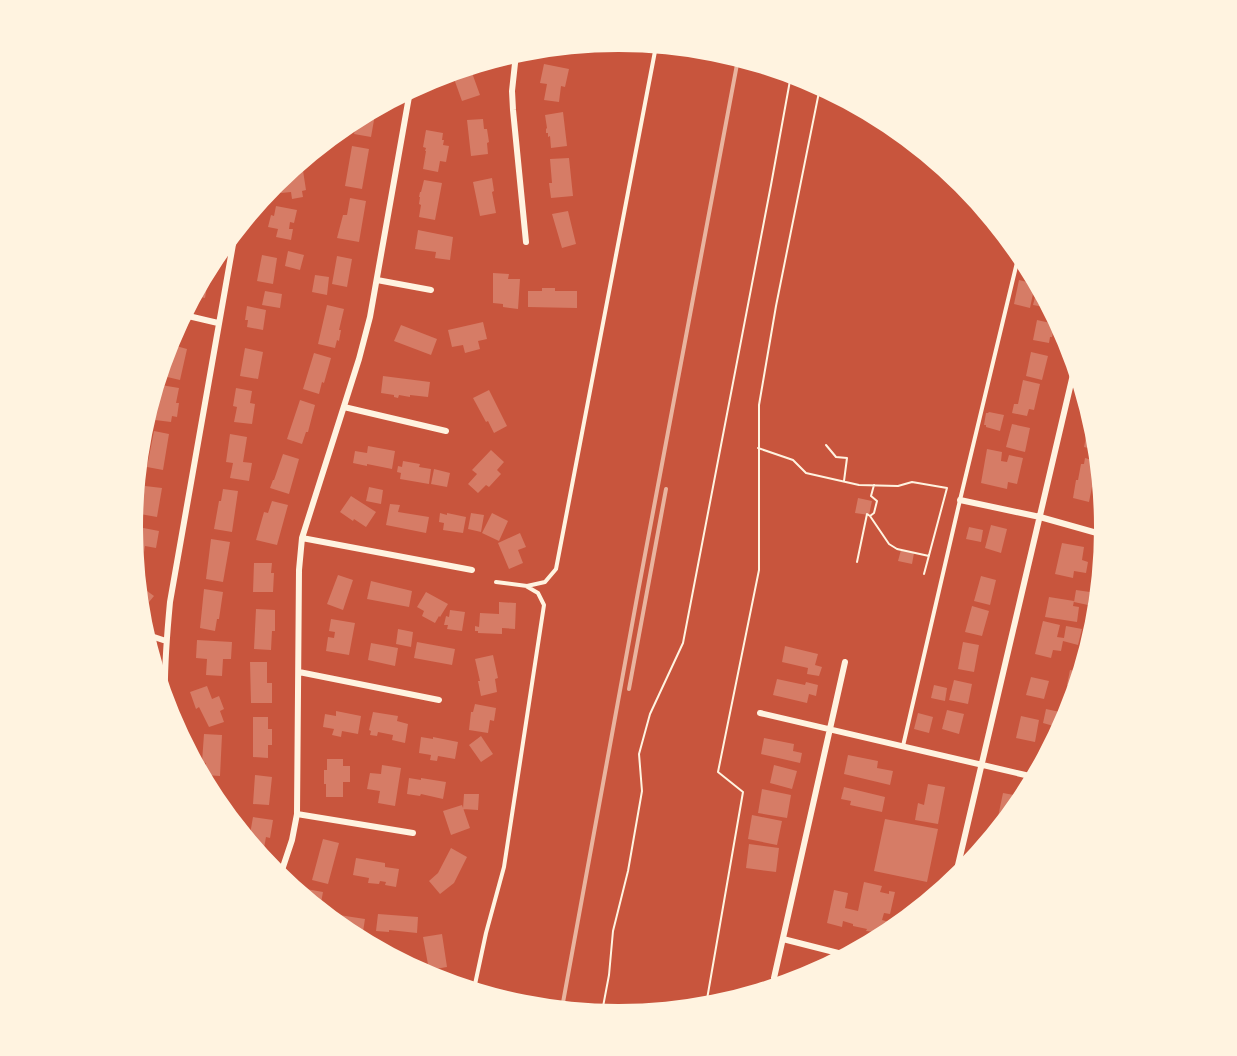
<svg xmlns="http://www.w3.org/2000/svg" width="1237" height="1056" font-family="'DejaVu Sans',sans-serif">
  <style>
    .building { fill: #d67c66 }
    .lines { fill: none; stroke-linecap: round; stroke-linejoin: round }
    .path { stroke: #fff3e0; stroke-width: 2 }
    .service { stroke: #fff3e0; stroke-width: 4 }
    .minor { stroke: #fff3e0; stroke-width: 6 }
    .rail { stroke: #e9b49f; stroke-width: 4 }
  </style>
  <rect width="100%" height="100%" fill="#c8553d"/>
  <path class="building" d="M544,64L569,69L565,87L561,86L559,102L544,100L547,84L540,83Z
    M468,68V71L471,70L480,95L462,101L453,76H455L454,73Z
    M376,109L371,137L354,134L357,120Z
    M563,112L567,146L551,148L550,136L548,137V133H546V129L547,128L545,115Z
    M483,119L484,129H487L489,142L487,143L488,154L471,156L467,120Z
    M426,130L443,133L442,140H444L443,145L449,146L446,162L440,161L438,172L423,169L426,151H425L426,148L423,147Z
    M352,146L369,149L362,189L345,186Z
    M569,158L573,196L551,198L549,183H552L550,159Z
    M300,163L302,164L306,190L302,191L303,197L292,199L291,192L281,193L279,181L283,178L290,177L289,172Z
    M492,178L494,191L492,192L496,213L480,216L473,182Z
    M424,180L442,183L435,220L419,217L421,205L419,204L420,197H419L420,192H421Z
    M350,198L366,201L359,242L337,238L343,215H347Z
    M276,206L297,210L294,223L290,222L289,229H293L291,240L276,237L278,229L268,227L271,215L274,216Z
    M568,211L576,244L562,248L552,214Z
    M418,230L453,237L450,260L435,258L436,252L415,249Z
    M288,251L304,255L300,270L285,266Z
    M262,255L277,258L273,284L257,281Z
    M337,256L352,259L347,287L332,284Z
    M207,273L206,279L208,280L205,298L194,296Z
    M493,273L509,274L508,279H520L518,309L503,307V304L493,303Z
    M315,275L329,277L327,295L312,292Z
    M1019,280L1035,284L1030,308L1014,304Z
    M542,288H555V291H577V308L528,307V291H542Z
    M1037,289L1040,290L1050,308L1033,305Z
    M265,291L282,294L280,308L262,305Z
    M327,305L344,309L339,330H341L339,341L337,340L335,348L318,344Z
    M247,306L266,310L263,330L247,327L248,320H245Z
    M1037,320L1055,324L1052,337H1050L1049,343L1033,340Z
    M483,322L487,339L478,341L480,349L465,353L463,345L452,347L448,330Z
    M401,325L437,339L431,355L394,341Z
    M169,344L187,349L180,380L163,376L167,362L164,361Z
    M245,348L263,352L258,379L240,376Z
    M1031,352L1048,356L1042,380L1026,376Z
    M314,353L331,358L324,383L322,382L319,394L303,389Z
    M383,376L430,382L428,397L410,395V397L399,395L398,398L394,397V395L381,393Z
    M1023,380L1040,384L1034,410L1029,409L1027,416L1012,413L1014,404H1018Z
    M161,385L179,388L176,403H179L177,417L172,416L171,422L155,420L157,409L153,408L154,400L158,401Z
    M236,388L252,391L250,403L255,404L252,424L234,422L237,407L233,406Z
    M489,390L507,426L494,433L488,421L486,422L473,398Z
    M300,400L315,405L308,432H306L302,444L287,439Z
    M989,412L1004,415L1000,431L986,427V425H984L986,413H988Z
    M1089,423L1092,424L1095,434L1097,450L1084,447Z
    M1012,424L1030,428L1025,452L1006,447Z
    M154,431L169,434L163,470L147,467Z
    M230,434L247,437L243,462L252,463L249,481L230,478L233,463L226,462Z
    M368,446L395,451L392,469L367,464V466L353,463L355,451L367,453Z
    M987,449L1002,452L1001,461L1007,462L1009,455L1023,458L1017,484L1008,482L1007,489L981,483Z
    M491,450L504,462L497,470L501,474L489,487L486,485L478,493L468,484L477,474L472,470Z
    M283,454L299,459L289,494L270,488L273,480H274Z
    M1085,458L1096,461L1094,478L1100,479L1098,488L1092,487L1089,502L1073,498L1076,480H1078L1081,464H1084Z
    M403,461L420,464L419,467L431,469L429,484L400,479L401,473L397,472L398,466L402,467Z
    M434,469L450,473L447,487L431,484Z
    M145,486L162,488L157,517L140,514Z
    M369,487L383,490L381,504L366,501Z
    M223,489L238,491L232,532L214,529L219,501H221Z
    M351,496L376,512L366,527L354,519L353,521L340,512Z
    M858,498L872,501L869,515L855,513Z
    M272,501L288,505L277,545L256,540L264,512L268,513Z
    M390,504L400,505L398,512L429,517L426,533L386,525Z
    M440,513L447,515V513L466,517L463,533L443,530L444,523L439,522Z
    M471,513L484,515L481,532L468,529Z
    M492,513L508,521L499,541L482,533Z
    M991,525L1007,529L1001,553L985,548Z
    M133,526L159,531L156,548L145,546L143,559L135,558Z
    M969,527L983,530L981,542L966,539Z
    M520,533L526,547L518,550L523,563L509,569L498,543Z
    M211,539L230,542L223,582L206,579Z
    M1062,543L1084,547L1082,560L1088,562L1086,573L1074,571L1073,578L1055,574Z
    M901,550L914,553L912,564L898,561Z
    M254,563H272L271,573H274L273,592H253Z
    M338,575L353,580L343,610L327,604Z
    M981,576L996,580L990,605L974,601Z
    M138,581L145,586L143,588L154,596L144,608L140,605Z
    M371,581L412,591L409,607L367,599Z
    M204,589L223,592L219,619H217L215,631L200,628Z
    M1076,590L1090,592L1088,605L1074,602Z
    M426,592L448,604L440,617L439,616L435,623L422,616L424,611L417,607Z
    M1049,597L1074,601L1073,606L1079,607L1077,622L1045,617Z
    M499,602L516,603L515,629L502,628V634L478,633V631H475V626L479,627L480,613L499,614Z
    M972,606L989,611L982,636L965,632Z
    M256,609L275,610V631H272L271,650L254,649Z
    M450,610L465,612L462,631L447,629L448,625H444L446,616L449,617Z
    M331,619L355,623L349,655L326,651L328,637L334,638L335,632L329,631Z
    M1043,621L1060,625L1057,637L1064,638L1066,626L1082,629L1078,645L1063,641L1061,651L1053,650L1051,658L1035,654Z
    M398,629L413,632L411,647L396,644Z
    M197,640L232,642L231,659H223L222,676L206,675L207,659L196,658Z
    M417,642L455,649L452,665L414,658Z
    M963,642L979,645L974,672L958,669Z
    M371,643L398,648L395,666L368,660Z
    M785,646L818,654L815,665L822,667L819,676L807,674L808,668L782,662Z
    M493,655L498,678L495,679L497,692L481,696L478,681H480L475,659Z
    M250,662H267V683H272V703H251Z
    M1070,670L1080,672L1076,687L1067,685Z
    M1031,677L1049,681L1044,699L1026,695Z
    M777,679L805,685L806,682L818,685L816,696L809,694L807,703L773,695Z
    M954,680L972,684L968,704L949,700Z
    M934,685L947,688L945,701L931,698Z
    M207,686L212,699L219,696L224,709L220,711L224,722L209,727L199,707L196,709L190,692Z
    M475,704L496,708L494,721L490,720L488,733L469,730L471,712H473Z
    M1046,709L1060,712L1057,727L1043,723Z
    M947,710L964,714L959,734L942,729Z
    M336,711L361,716L358,734L342,731L341,737L332,735L334,729L323,727L325,714L336,716Z
    M373,712L398,716L397,721L408,724L405,743L392,740L393,735L378,732L377,736L370,735L371,731L369,730Z
    M918,713L933,717L929,733L914,729Z
    M1021,716L1039,720L1035,742L1016,738Z
    M253,717H268V729H272V745H268V758L253,757Z
    M204,734L222,735L220,776L205,775L206,763L202,762Z
    M481,736L493,754L481,762L469,745Z
    M421,737L433,739V737L458,742L455,759L438,756L437,761L430,760L431,755L419,753Z
    M764,738L794,744L793,751L802,753L800,763L761,754Z
    M848,755L878,761L877,768L893,771L890,785L844,774Z
    M327,759H343V766H350V782H343V797H326V784H324V770H327Z
    M382,765L401,768L395,806L378,803L380,791L367,789L370,773L381,774Z
    M774,765L797,771L792,789L770,783Z
    M255,775L272,777L269,805L253,804Z
    M409,778L421,780V778L446,782L443,799L421,794L420,796L407,794Z
    M928,784L945,787L938,824L915,820L918,803L924,805Z
    M844,787L885,797L882,812L850,805L851,801L841,799Z
    M762,789L791,795L787,818L758,813Z
    M1003,793L1019,796L1017,804L1006,819L998,817Z
    M464,794H479L478,810L463,809Z
    M462,805L470,828L451,835L443,811Z
    M752,815L782,821L777,845L748,839Z
    M253,817L273,820L270,838L266,837L264,848L254,846L249,840Z
    M885,819L938,829L927,882L874,871Z
    M323,839L339,843L328,884L312,880Z
    M749,844L779,848L776,872L746,868Z
    M451,848L467,857L454,883L440,894L429,881L438,873Z
    M356,858L385,863V867L399,869L396,887L385,885L386,882L380,881L379,884L368,883L369,878L353,875Z
    M864,882L882,886L880,892L889,894V891L895,892L890,914L884,913L882,920L896,924V926L886,933L866,931L867,929L853,926V924L843,921L842,927L827,923L834,890L848,893L845,908L858,911Z
    M306,889L323,892L320,908L304,896Z
    M378,914L418,917L417,933L389,930V932L376,931Z
    M339,915L365,919L362,938L358,937L348,932L338,923Z
    M442,934L447,967L429,970L423,937Z"/>
  <g class="lines">
    <path class="path" d="M826,445L836,457L847,458L844,481
      M758,448L793,460L806,473L859,485L898,486L912,482L947,488L924,574
      M874,485L871,496L877,501L874,513L870,516L889,544L897,549L929,556
      M857,562L867,514L870,516
      M706,1005L743,792L718,772L759,570V405L776,306L820,87
      M602,1012L609,975L613,931L628,871L642,791L639,754L650,714L683,643L771,185L791,75"/>
    <path class="service" d="M496,582L527,586L545,582L556,569L656,46
      M903,746L960,500L1019,254
      M474,989L486,933L504,867L544,605L538,593L526,586"/>
    <path class="minor" d="M516,54L512,91L513,110L526,242
      M377,280L431,290
      M184,315L218,323
      M344,407L446,431
      M960,500L1040,517L1104,535
      M302,538L472,570
      M145,634L166,641
      M299,672L439,700
      M165,698C164,666 167,634 170,602L235,233
      M760,713L1034,777
      M297,814L413,833
      M280,876L292,840L297,814L299,570L302,538L359,359L370,317L410,91
      M955,878L1075,366
      M783,939L846,955
      M774,978L845,662"/>
    <path class="rail" d="M629,689L666,489
      M562,1008L638,592L738,59"/>
  </g>
  <path d="M0 0H1237V1056H0ZM618 52H619A475 475 0 0 1 1094 527V529A475 475 0 0 1 619 1004H618A475 475 0 0 1 143 529V527A475 475 0 0 1 618 52Z" fill="#fff3e0" fill-rule="evenodd"/>
</svg>
